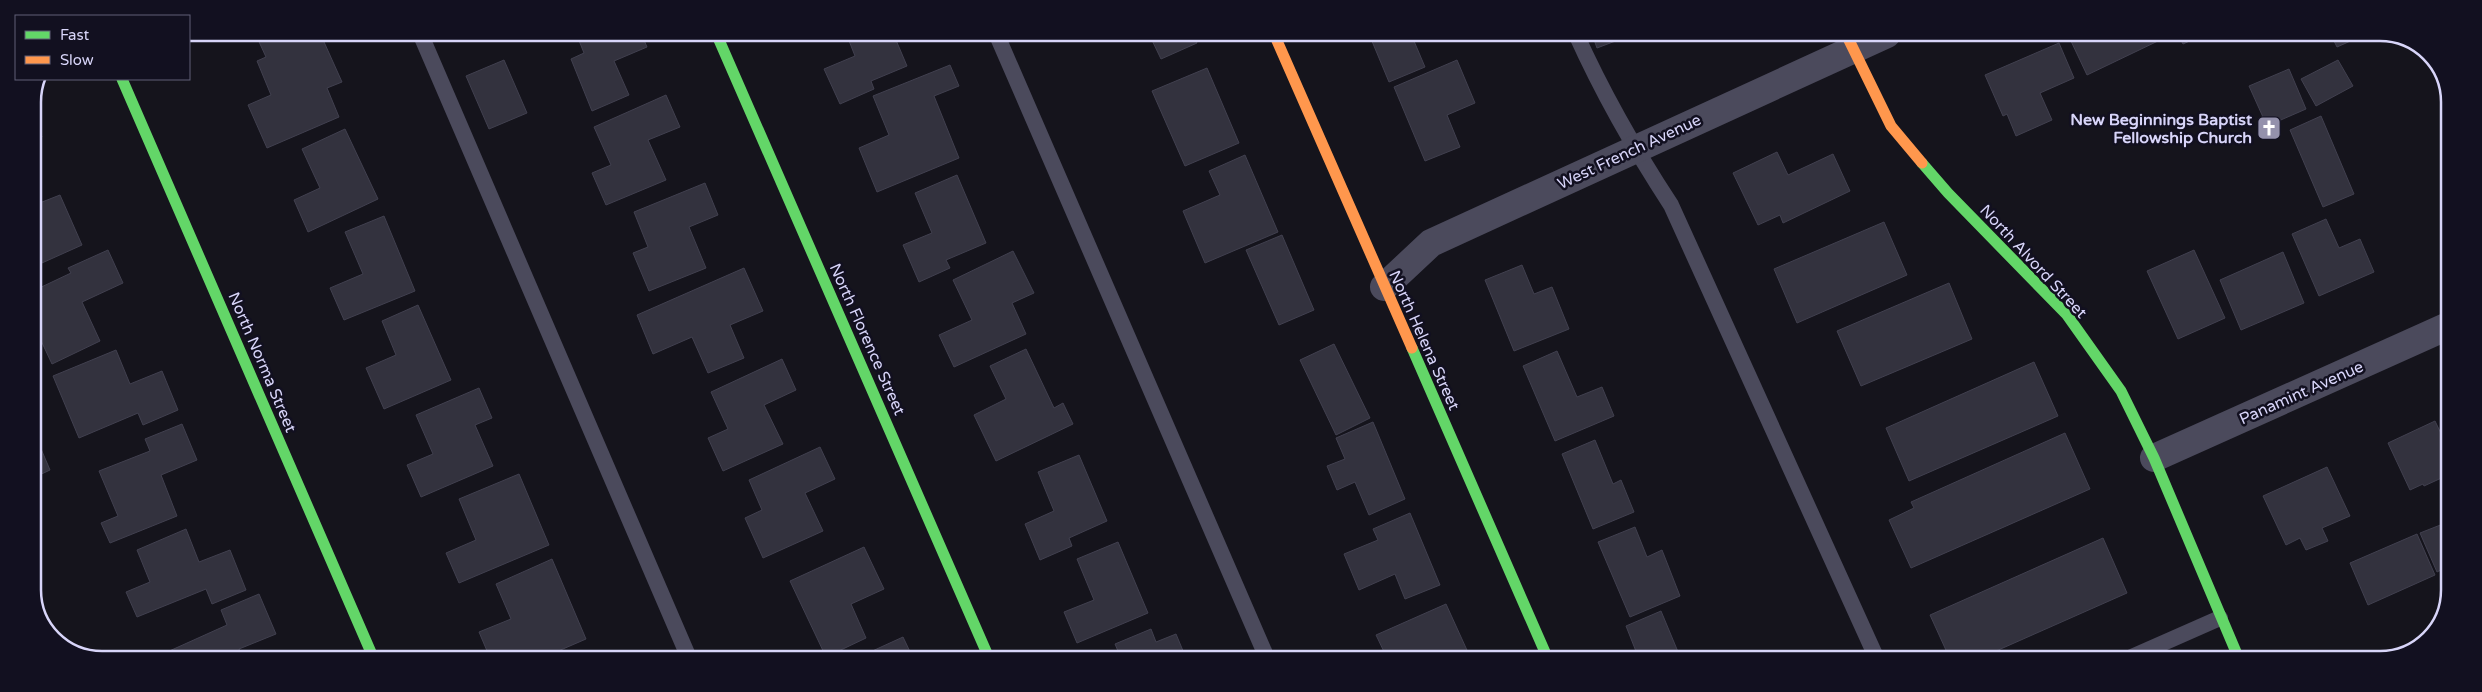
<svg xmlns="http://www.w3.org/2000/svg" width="2482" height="692" font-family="'Varela Round',sans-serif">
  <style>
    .building { fill: #33323e; stroke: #41404f }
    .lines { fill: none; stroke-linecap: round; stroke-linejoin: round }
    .lane { stroke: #4b4a5c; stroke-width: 16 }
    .street { stroke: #4b4a5c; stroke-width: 28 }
    .fast { stroke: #63d668; stroke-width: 11 }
    .slow { stroke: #ff974d; stroke-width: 11 }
    .labels { text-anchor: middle; stroke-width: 5; stroke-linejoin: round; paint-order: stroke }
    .poi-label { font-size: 16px; font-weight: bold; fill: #d8d5f9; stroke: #121020; text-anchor: end }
    .street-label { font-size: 16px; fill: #d8d5f9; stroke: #121020 }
    .rim { fill: none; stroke: #d8d5f9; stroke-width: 2.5 }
  </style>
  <rect width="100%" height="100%" fill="#15141c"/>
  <path class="building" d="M255,33H298L301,40L320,33L342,82L327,88L339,117L267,148L248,105L271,95L257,61L266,57Z
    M576,33H641L647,47L614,61L629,95L592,111L571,59L584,53Z
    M846,33H893L907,66L871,81L874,89L840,104L824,69L855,56Z
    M1149,34H1193L1197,43L1161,59Z
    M1369,34H1411L1425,67L1389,82Z
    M1592,34H1634L1597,48Z
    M1721,34H1740L1723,41Z
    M2079,34L2158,35L2160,40L2087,75L2070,39Z
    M2178,35H2203L2183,44Z
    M2331,35H2364L2337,47Z
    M2059,43L2074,78L2040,93L2052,120L2016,136L2007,114L2003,116L1985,75Z
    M504,60L527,113L489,129L466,76Z
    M1457,60L1475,103L1447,115L1460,147L1425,161L1394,87Z
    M2338,60L2353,86L2316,106L2301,79Z
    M950,65L959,86L934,96L959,158L877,192L859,148L889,135L873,96Z
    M1207,68L1239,143L1185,166L1152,91Z
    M2289,69L2306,109L2267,126L2249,86Z
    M666,95L680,127L648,140L666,180L606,205L592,173L611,165L594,127Z
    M2321,116L2354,194L2323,207L2290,130Z
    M33,117L42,137L33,141Z
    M345,129L378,199L308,232L294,200L320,188L302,149Z
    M1777,152L1788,175L1833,154L1850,191L1783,223L1780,215L1758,225L1733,173Z
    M1245,155L1278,232L1205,263L1183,211L1220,195L1209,171Z
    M957,175L986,243L946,260L950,268L919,282L903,245L932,233L915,193Z
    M705,183L718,215L689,227L706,268L649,291L633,253L648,247L634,212Z
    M33,193L37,204L60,195L82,245L33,267Z
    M384,216L415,291L344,320L330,288L363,274L345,232Z
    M2326,219L2339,248L2360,239L2374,272L2319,296L2292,234Z
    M1884,222L1907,275L1797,323L1774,269Z
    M1282,235L1314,310L1279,325L1246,250Z
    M108,250L123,283L82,302L100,341L52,364L37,332L33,334V291L71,273L68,268Z
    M2194,250L2225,318L2178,339L2147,271Z
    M1013,251L1034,293L1012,303L1026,334L954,367L939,335L972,320L953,280Z
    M2283,252L2304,303L2241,330L2220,280Z
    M1522,265L1534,294L1552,287L1569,329L1514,351L1485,280Z
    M744,268L763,311L730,325L744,358L708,373L692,337L653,354L637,315Z
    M1949,283L1972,339L1861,386L1837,331Z
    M418,305L451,380L384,409L366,368L396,355L382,321Z
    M1334,344L1370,418L1336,435L1300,360Z
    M1026,349L1054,408L1063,403L1073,424L996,461L974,415L1006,399L990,366Z
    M116,350L130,384L162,371L178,410L143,425L138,413L79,438L53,376Z
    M1557,351L1577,397L1602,387L1614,416L1555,441L1523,366Z
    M782,359L796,390L764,405L783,444L723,471L708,438L728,429L711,392Z
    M2034,362L2058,416L1909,481L1886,428Z
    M479,388L492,418L475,425L493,466L421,497L407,465L433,454L416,415Z
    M2435,421L2448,448V475L2424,486L2423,484L2410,490L2388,443Z
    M1373,422L1405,499L1369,515L1355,482L1337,490L1327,466L1345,459L1336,438Z
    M182,424L197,460L161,475L177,516L110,543L101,523L118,516L99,471L150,451L145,439Z
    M33,430L50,470L33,478Z
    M2065,433L2090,489L1911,568L1889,520L1914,508L1911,502Z
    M1595,440L1613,484L1621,480L1634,512L1593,529L1562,454Z
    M820,447L835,479L805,493L823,531L763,558L745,518L762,510L749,480Z
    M1079,455L1107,521L1069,538L1072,546L1040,560L1025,524L1054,511L1038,472Z
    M2327,467L2350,516L2322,528L2328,541L2306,550L2300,538L2286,545L2263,496Z
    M519,474L549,545L459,583L446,553L476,540L459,499Z
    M1410,513L1440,585L1405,599L1395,574L1359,590L1344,554L1378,540L1373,529Z
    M2448,522L2447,567L2437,572L2420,533Z
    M1635,527L1647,557L1662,550L1680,596L1630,617L1598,542Z
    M186,529L199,562L230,550L246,590L212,604L206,589L137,617L126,592L150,582L137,550Z
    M2417,534L2435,575L2368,605L2350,563Z
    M2103,538L2127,593L1978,659H1950L1930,615Z
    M1118,542L1148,613L1077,643L1064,612L1094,600L1077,559Z
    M864,547L884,589L851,604L866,638L826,657L790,581Z
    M552,559L586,639L542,658H490L479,632L511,619L496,584Z
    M259,594L276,634L239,649L242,657H156L227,625L221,610Z
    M1446,604L1471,659L1387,658L1376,635Z
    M1661,611L1681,659H1639L1626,626Z
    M1151,629L1156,642L1176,634L1186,658H1121L1115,644Z
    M903,637L913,658H857Z"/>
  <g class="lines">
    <path class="lane" d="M420,33L689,658
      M996,33L1267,658
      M1576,34C1603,94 1635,150 1671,205L1877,659
      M2127,659L2220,618"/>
    <path class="street" d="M1384,287L1431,243L1887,34
      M2154,458L2448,326"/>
    <path class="fast" d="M716,33L989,658
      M122,79L373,657
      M1922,163L1948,193L2067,315L2121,391L2154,458L2239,659
      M1412,348L1548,659"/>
    <path class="slow" d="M1274,34L1412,348
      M1846,34L1891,126L1922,163"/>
  </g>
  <defs>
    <g id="church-square" transform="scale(1.25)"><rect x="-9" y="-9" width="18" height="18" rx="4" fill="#9491ac" stroke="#121020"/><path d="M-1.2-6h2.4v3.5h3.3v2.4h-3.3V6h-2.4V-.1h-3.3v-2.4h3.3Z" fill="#fff"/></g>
  </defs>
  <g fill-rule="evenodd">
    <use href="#church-square" x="2269" y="128"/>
  </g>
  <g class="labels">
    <g class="poi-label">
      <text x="2252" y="125">New Beginnings Baptist<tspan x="2252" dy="18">Fellowship Church</tspan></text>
    </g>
    <g class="street-label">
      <text transform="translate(1629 151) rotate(-25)" y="6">West French Avenue</text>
      <text transform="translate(2034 261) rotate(47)" y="6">North Alvord Street</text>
      <text transform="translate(868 339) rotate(66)" y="6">North Florence Street</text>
      <text transform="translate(1425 340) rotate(66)" y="6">North Helena Street</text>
      <text transform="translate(263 362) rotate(67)" y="6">North Norma Street</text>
      <text transform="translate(2301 392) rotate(-24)" y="6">Panamint Avenue</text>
    </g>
  </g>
  <path d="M0 0H2482V692H0ZM102 41H2380A61 61 0 0 1 2441 102V590A61 61 0 0 1 2380 651H102A61 61 0 0 1 41 590V102A61 61 0 0 1 102 41Z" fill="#121020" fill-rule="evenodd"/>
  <path class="rim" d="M102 41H2380A61 61 0 0 1 2441 102V590A61 61 0 0 1 2380 651H102A61 61 0 0 1 41 590V102A61 61 0 0 1 102 41Z"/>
  <rect x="15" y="15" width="175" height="65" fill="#121020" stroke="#615f77"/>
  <rect x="25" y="31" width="25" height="8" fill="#63d668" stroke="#615f77"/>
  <text x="60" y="40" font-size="15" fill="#d8d5f9">Fast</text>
  <rect x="25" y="56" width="25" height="8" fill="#ff974d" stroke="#615f77"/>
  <text x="60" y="65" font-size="15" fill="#d8d5f9">Slow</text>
</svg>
